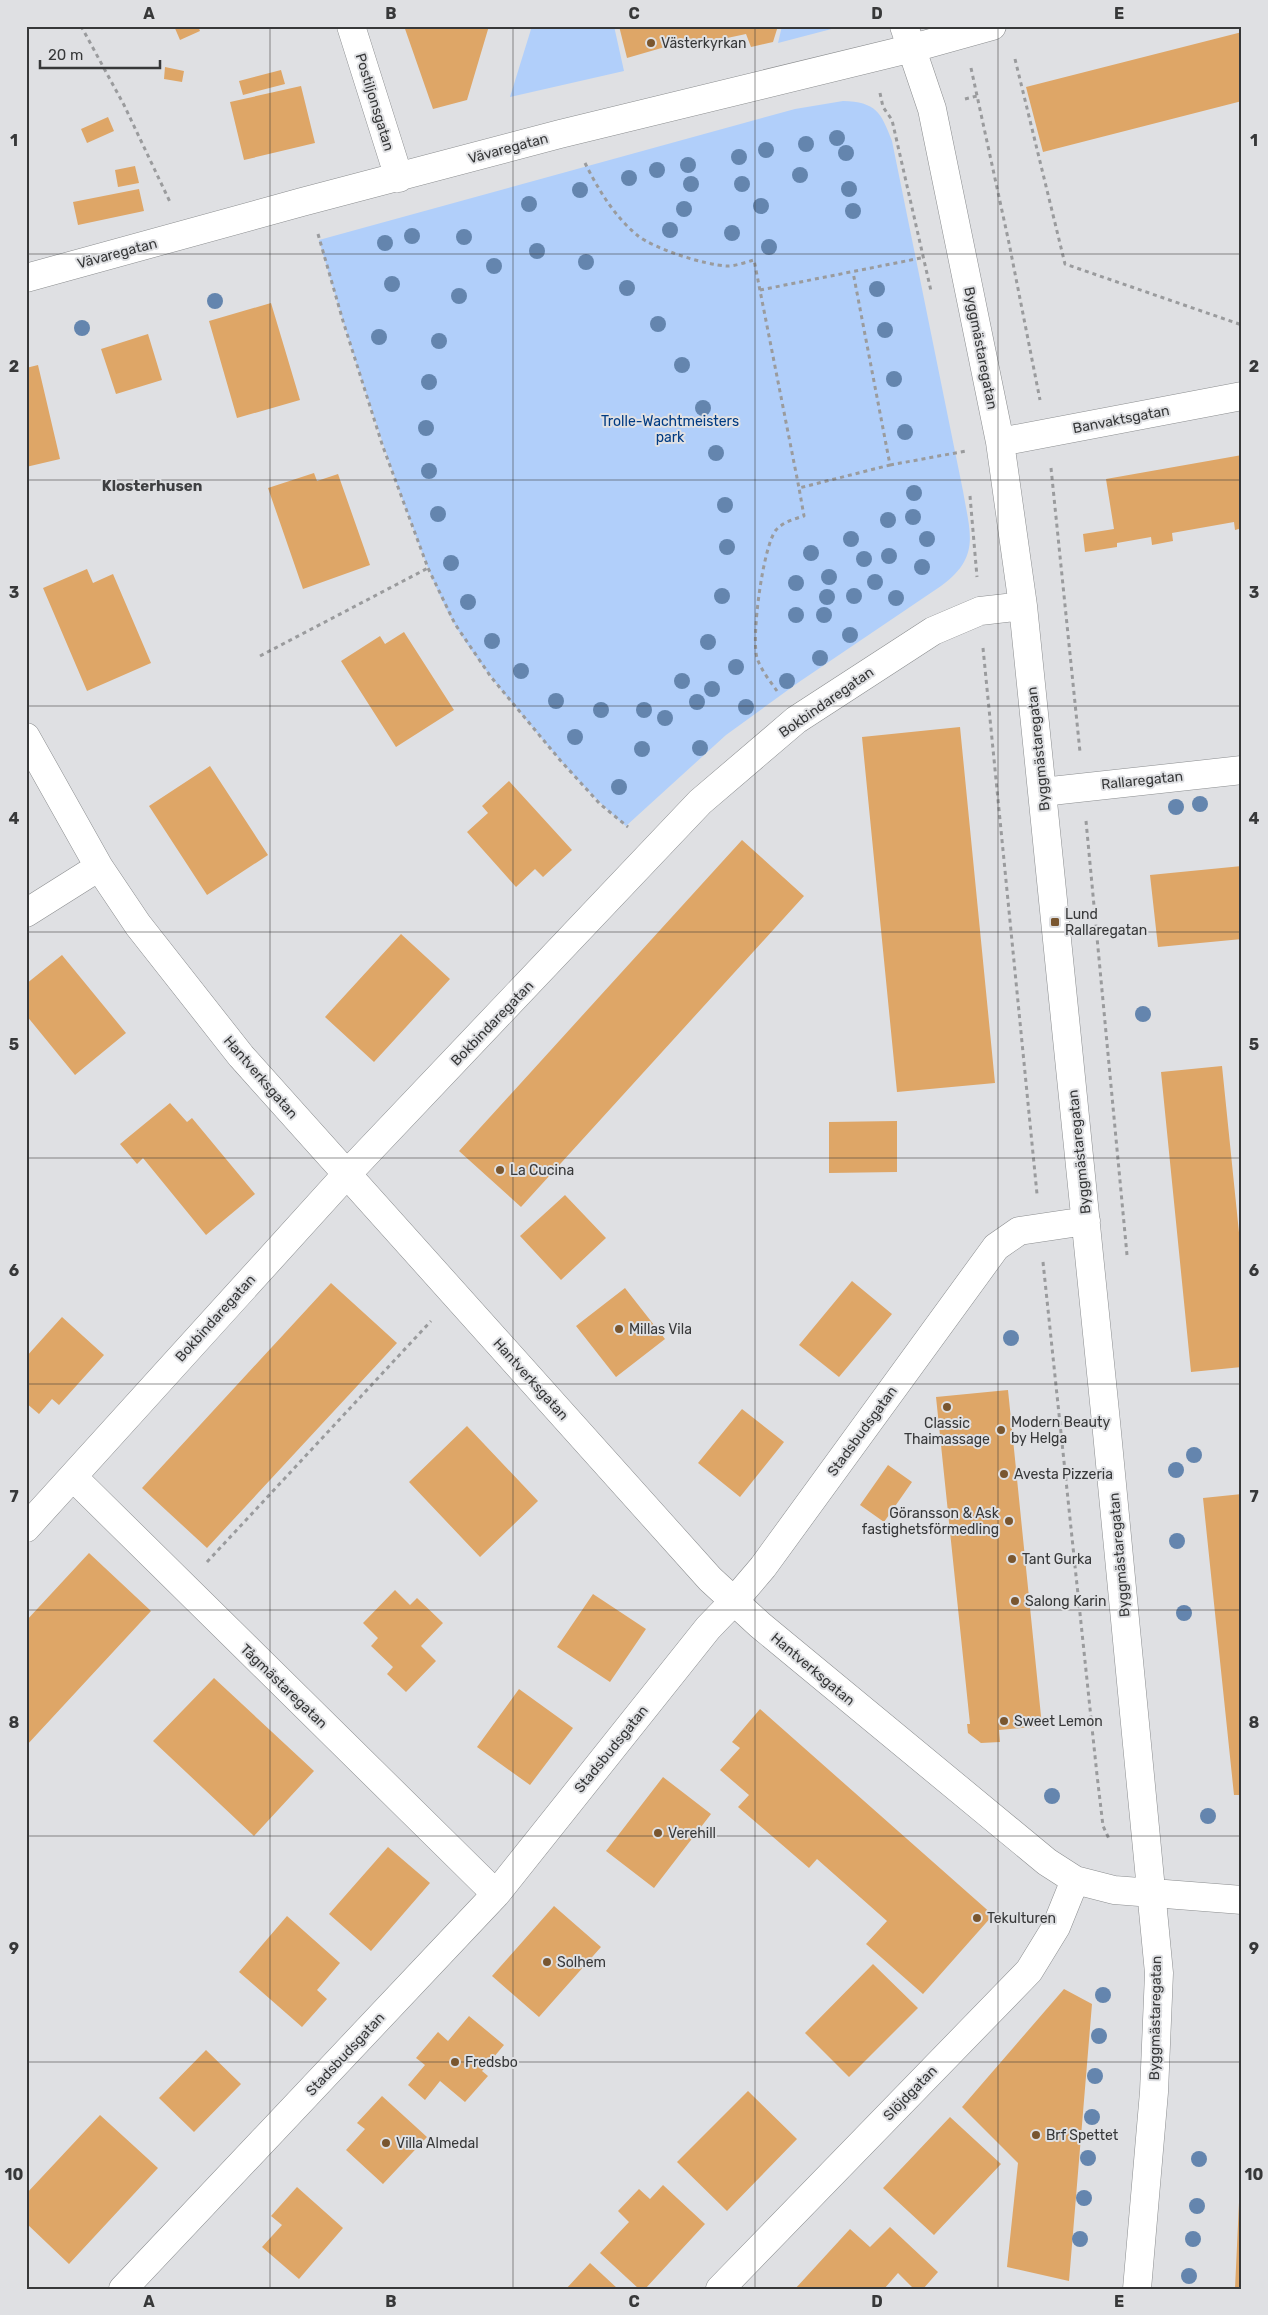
<svg xmlns="http://www.w3.org/2000/svg" width="1268" height="2315" font-family="Rubik,sans-serif">
  <style>
    .green { fill: #b1cffa }
    .building { fill: #dea667 }
    .lines { fill: none; stroke-linecap: round; stroke-linejoin: round }
    .minor-casing { stroke: #8b8d8f; stroke-width: 29 }
    .path { stroke: #9a9b9d; stroke-width: 3; stroke-dasharray: 4 4; stroke-linecap: butt }
    .minor { stroke: #fff; stroke-width: 28 }
    .tree { fill: #6485ae }
    .grid { fill: none; stroke: #373839; stroke-width: 1; stroke-opacity: 0.55 }
    .poi-dot { fill: #79562f; stroke: #dfe0e3; stroke-width: 2 }
    .labels { text-anchor: middle; stroke-width: 4; stroke-linejoin: round; paint-order: stroke }
    .poi-label { font-size: 14px; fill: #373839; stroke: #dfe0e3; text-anchor: start }
    .street-label { font-size: 14px; fill: #373839; stroke: #dfe0e3 }
    .park-label { font-size: 14px; fill: #003b83; stroke: #dfe0e3 }
    .neighbourhood-label { font-size: 15px; font-weight: bold; fill: #3e3f41; stroke: #dfe0e3 }
    .neatline { fill: none; stroke: #373839; stroke-width: 2 }
    .grid-label { font-size: 16px; text-anchor: middle; font-weight: bold; fill: #373839 }
  </style>
  <rect width="100%" height="100%" fill="#dfe0e3"/>
  <path class="green" d="M532,26H614L624,71L510,97Z
    M782,26H843L778,43Z
    M843,101C876,102 881,112 892,141L963,491C970,533 981,557 941,586L799,682L726,735L626,826C589,795 559,759 528,722C502,691 476,660 455,625C434,588 420,546 405,506C373,418 345,329 319,240L795,109Z"/>
  <path class="building" d="M174,26H198L200,31L180,40Z
    M404,26H489L467,100L433,109Z
    M619,26H778L773,42L751,47L746,34L699,44L689,40L627,58Z
    M1242,32V101L1043,152L1026,87Z
    M165,67L184,71L182,82L164,79Z
    M281,70L285,84L243,95L239,81Z
    M301,86L315,143L244,160L230,102Z
    M108,117L114,131L87,143L81,129Z
    M135,166L139,183L118,187L115,170Z
    M139,189L144,211L78,225L73,202Z
    M271,303L300,400L237,418L209,321Z
    M148,334L162,380L116,394L101,349Z
    M38,365L60,459L26,467V368Z
    M1242,455V528L1235,530L1234,522L1172,533L1173,541L1152,545L1151,537L1117,543V547L1085,552L1083,534L1114,529L1106,479Z
    M314,473L317,481L338,474L370,565L303,589L268,488Z
    M87,569L93,583L113,574L151,663L87,691L43,588Z
    M404,632L454,710L396,747L341,661L380,636L385,644Z
    M960,727L995,1083L897,1092L862,737Z
    M210,766L268,855L207,895L149,806Z
    M509,781L572,850L543,877L535,869L516,887L467,832L488,813L482,806Z
    M742,840L804,896L521,1207L459,1151Z
    M1242,866V939L1158,947L1150,875Z
    M401,934L450,979L374,1062L325,1017Z
    M62,955L126,1033L75,1075L26,1015V984Z
    M1222,1066L1242,1262V1367L1191,1372L1161,1072Z
    M170,1103L187,1122L192,1118L255,1194L206,1235L143,1158L137,1164L120,1144Z
    M897,1121V1172L829,1173V1122Z
    M565,1195L606,1238L561,1280L520,1236Z
    M852,1281L892,1314L839,1377L799,1345Z
    M331,1283L397,1343L207,1548L142,1488Z
    M625,1288L665,1339L616,1377L576,1326Z
    M62,1317L104,1355L59,1405L52,1399L39,1414L26,1403V1357Z
    M1008,1390L1042,1726L999,1730L1000,1742L981,1743L968,1733L967,1724H970L936,1397Z
    M742,1409L784,1442L740,1497L698,1463Z
    M467,1426L538,1501L480,1557L409,1482Z
    M888,1465L912,1482L884,1522L860,1505Z
    M1242,1494V1795H1234L1203,1498Z
    M89,1553L151,1611L26,1746V1621Z
    M395,1590L410,1605L417,1598L443,1623L421,1646L436,1661L406,1692L387,1674L393,1667L371,1646L378,1638L363,1623Z
    M593,1594L646,1629L610,1682L557,1647Z
    M214,1678L314,1771L254,1836L153,1741Z
    M519,1689L573,1728L530,1785L477,1747Z
    M760,1709L993,1915L923,1994L866,1944L887,1921L817,1859L809,1868L738,1807L749,1795L720,1770L740,1748L732,1742Z
    M663,1777L711,1814L654,1888L606,1851Z
    M388,1847L430,1883L371,1951L329,1914Z
    M554,1906L601,1947L539,2017L492,1976Z
    M287,1916L340,1963L317,1990L327,1999L302,2027L239,1972Z
    M873,1964L918,2008L849,2077L805,2033Z
    M1064,1989L1092,2004L1069,2281L1007,2267L1018,2163L962,2107Z
    M469,2016L504,2045L482,2071L488,2076L465,2102L440,2081L425,2100L408,2085L425,2065L416,2058L438,2032L448,2041Z
    M206,2050L241,2084L194,2132L159,2098Z
    M748,2091L797,2139L727,2211L677,2162Z
    M382,2096L427,2137L383,2184L346,2150L365,2129L357,2123Z
    M100,2115L158,2168L69,2264L26,2223V2194Z
    M950,2117L1001,2164L934,2235L883,2188Z
    M1240,2181L1242,2182V2289H1235Z
    M663,2185L705,2224L645,2289H639L600,2253L629,2222L618,2211L639,2189L650,2199Z
    M297,2187L343,2228L299,2279L262,2247L282,2225L271,2216Z
    M890,2227L938,2272L923,2289H914L898,2273L884,2289H795L850,2229L870,2247Z
    M590,2263L618,2289H566Z"/>
  <g class="lines">
    <g class="minor-casing">
      <path id="minor" d="M351,26L399,178
        M904,26L932,109L1000,442L1023,606L1042,792L1106,1422L1159,1973L1154,2092L1137,2289
        M26,278L302,202L560,134L913,48L992,26
        M1000,442L1242,396
        M26,737L99,867L138,925L241,1056L710,1579L760,1625L1047,1862L1075,1880L1114,1890L1242,1900
        M1042,792L1242,770
        M26,913L99,867
        M73,1477L496,1894
        M26,1528L346,1175L700,802L796,720L933,631L980,611L1023,606
        M123,2289L496,1894L708,1628L734,1601L763,1567L996,1247L1019,1231L1086,1221
        M720,2289L1029,1971L1056,1927L1075,1880"/>
    </g>
    <path class="path" d="M81,26L124,105L170,202
      M1015,59L1065,264L1242,325
      M971,68L1009,243L1040,400
      M880,93L883,107L892,120L931,291
      M965,99L977,96
      M585,163C598,189 614,216 637,235C654,249 705,265 727,266C736,266 746,262 754,260L799,488L890,465L853,272
      M318,234L343,321L382,444L428,568L455,624L491,677L560,760L600,804L628,827
      M760,290L921,258
      M890,465L966,451
      M1051,468L1080,752
      M970,496L977,577
      M983,648L1037,1194
      M260,656L428,568
      M777,691C770,681 761,670 757,658C751,637 763,546 776,530C783,522 794,519 804,516L799,488
      M1086,821L1127,1255
      M1043,1262L1097,1775L1103,1826L1110,1841
      M207,1562L431,1321"/>
    <use href="#minor" class="minor"/>
  </g>
  <g class="tree">
    <circle cx="837" cy="138" r="8"/>
    <circle cx="806" cy="144" r="8"/>
    <circle cx="766" cy="150" r="8"/>
    <circle cx="846" cy="153" r="8"/>
    <circle cx="739" cy="157" r="8"/>
    <circle cx="688" cy="165" r="8"/>
    <circle cx="657" cy="170" r="8"/>
    <circle cx="800" cy="175" r="8"/>
    <circle cx="629" cy="178" r="8"/>
    <circle cx="691" cy="184" r="8"/>
    <circle cx="742" cy="184" r="8"/>
    <circle cx="849" cy="189" r="8"/>
    <circle cx="580" cy="190" r="8"/>
    <circle cx="529" cy="204" r="8"/>
    <circle cx="761" cy="206" r="8"/>
    <circle cx="684" cy="209" r="8"/>
    <circle cx="853" cy="211" r="8"/>
    <circle cx="670" cy="230" r="8"/>
    <circle cx="732" cy="233" r="8"/>
    <circle cx="412" cy="236" r="8"/>
    <circle cx="464" cy="237" r="8"/>
    <circle cx="385" cy="243" r="8"/>
    <circle cx="769" cy="247" r="8"/>
    <circle cx="537" cy="251" r="8"/>
    <circle cx="586" cy="262" r="8"/>
    <circle cx="494" cy="266" r="8"/>
    <circle cx="392" cy="284" r="8"/>
    <circle cx="627" cy="288" r="8"/>
    <circle cx="877" cy="289" r="8"/>
    <circle cx="459" cy="296" r="8"/>
    <circle cx="215" cy="301" r="8"/>
    <circle cx="658" cy="324" r="8"/>
    <circle cx="82" cy="328" r="8"/>
    <circle cx="885" cy="330" r="8"/>
    <circle cx="379" cy="337" r="8"/>
    <circle cx="439" cy="341" r="8"/>
    <circle cx="682" cy="365" r="8"/>
    <circle cx="894" cy="379" r="8"/>
    <circle cx="429" cy="382" r="8"/>
    <circle cx="703" cy="408" r="8"/>
    <circle cx="426" cy="428" r="8"/>
    <circle cx="905" cy="432" r="8"/>
    <circle cx="716" cy="453" r="8"/>
    <circle cx="429" cy="471" r="8"/>
    <circle cx="914" cy="493" r="8"/>
    <circle cx="725" cy="505" r="8"/>
    <circle cx="438" cy="514" r="8"/>
    <circle cx="913" cy="517" r="8"/>
    <circle cx="888" cy="520" r="8"/>
    <circle cx="851" cy="539" r="8"/>
    <circle cx="927" cy="539" r="8"/>
    <circle cx="727" cy="547" r="8"/>
    <circle cx="811" cy="553" r="8"/>
    <circle cx="889" cy="556" r="8"/>
    <circle cx="864" cy="559" r="8"/>
    <circle cx="451" cy="563" r="8"/>
    <circle cx="922" cy="567" r="8"/>
    <circle cx="829" cy="577" r="8"/>
    <circle cx="875" cy="582" r="8"/>
    <circle cx="796" cy="583" r="8"/>
    <circle cx="722" cy="596" r="8"/>
    <circle cx="854" cy="596" r="8"/>
    <circle cx="827" cy="597" r="8"/>
    <circle cx="896" cy="598" r="8"/>
    <circle cx="468" cy="602" r="8"/>
    <circle cx="796" cy="615" r="8"/>
    <circle cx="824" cy="615" r="8"/>
    <circle cx="850" cy="635" r="8"/>
    <circle cx="492" cy="641" r="8"/>
    <circle cx="708" cy="642" r="8"/>
    <circle cx="820" cy="658" r="8"/>
    <circle cx="736" cy="667" r="8"/>
    <circle cx="521" cy="671" r="8"/>
    <circle cx="682" cy="681" r="8"/>
    <circle cx="787" cy="681" r="8"/>
    <circle cx="712" cy="689" r="8"/>
    <circle cx="556" cy="701" r="8"/>
    <circle cx="697" cy="702" r="8"/>
    <circle cx="746" cy="707" r="8"/>
    <circle cx="601" cy="710" r="8"/>
    <circle cx="644" cy="710" r="8"/>
    <circle cx="665" cy="718" r="8"/>
    <circle cx="575" cy="737" r="8"/>
    <circle cx="700" cy="748" r="8"/>
    <circle cx="642" cy="749" r="8"/>
    <circle cx="619" cy="787" r="8"/>
    <circle cx="1200" cy="804" r="8"/>
    <circle cx="1176" cy="807" r="8"/>
    <circle cx="1143" cy="1014" r="8"/>
    <circle cx="1011" cy="1338" r="8"/>
    <circle cx="1194" cy="1455" r="8"/>
    <circle cx="1176" cy="1470" r="8"/>
    <circle cx="1177" cy="1541" r="8"/>
    <circle cx="1184" cy="1613" r="8"/>
    <circle cx="1052" cy="1796" r="8"/>
    <circle cx="1208" cy="1816" r="8"/>
    <circle cx="1103" cy="1995" r="8"/>
    <circle cx="1099" cy="2036" r="8"/>
    <circle cx="1095" cy="2076" r="8"/>
    <circle cx="1092" cy="2117" r="8"/>
    <circle cx="1088" cy="2158" r="8"/>
    <circle cx="1199" cy="2159" r="8"/>
    <circle cx="1084" cy="2198" r="8"/>
    <circle cx="1197" cy="2206" r="8"/>
    <circle cx="1080" cy="2239" r="8"/>
    <circle cx="1193" cy="2239" r="8"/>
    <circle cx="1189" cy="2276" r="8"/>
  </g>
  <path class="grid" d="M270,26V2289M513,26V2289M755,26V2289M998,26V2289M26,254H1242M26,480H1242M26,706H1242M26,932H1242M26,1158H1242M26,1384H1242M26,1610H1242M26,1836H1242M26,2062H1242"/>
  <g class="poi-dot">
    <circle cx="651" cy="43" r="5"/>
    <rect x="1050" y="917" width="10" height="10" rx="2.5"/>
    <circle cx="500" cy="1170" r="5"/>
    <circle cx="619" cy="1329" r="5"/>
    <circle cx="947" cy="1407" r="5"/>
    <circle cx="1001" cy="1430" r="5"/>
    <circle cx="1004" cy="1474" r="5"/>
    <circle cx="1009" cy="1521" r="5"/>
    <circle cx="1012" cy="1559" r="5"/>
    <circle cx="1015" cy="1601" r="5"/>
    <circle cx="1004" cy="1721" r="5"/>
    <circle cx="658" cy="1833" r="5"/>
    <circle cx="977" cy="1918" r="5"/>
    <circle cx="547" cy="1962" r="5"/>
    <circle cx="455" cy="2062" r="5"/>
    <circle cx="1036" cy="2135" r="5"/>
    <circle cx="386" cy="2143" r="5"/>
  </g>
  <g class="labels">
    <g class="poi-label">
      <text x="661" y="48">Västerkyrkan</text>
      <text x="1065" y="919">Lund<tspan x="1065" dy="16">Rallaregatan</tspan></text>
      <text x="510" y="1175">La Cucina</text>
      <text x="629" y="1334">Millas Vila</text>
      <text x="1011" y="1427">Modern Beauty<tspan x="1011" dy="16">by Helga</tspan></text>
      <text x="947" y="1428" text-anchor="middle">Classic<tspan x="947" dy="16">Thaimassage</tspan></text>
      <text x="1014" y="1479">Avesta Pizzeria</text>
      <text x="999" y="1518" text-anchor="end">Göransson &amp; Ask<tspan x="999" dy="16">fastighetsförmedling</tspan></text>
      <text x="1022" y="1564">Tant Gurka</text>
      <text x="1025" y="1606">Salong Karin</text>
      <text x="1014" y="1726">Sweet Lemon</text>
      <text x="668" y="1838">Verehill</text>
      <text x="987" y="1923">Tekulturen</text>
      <text x="557" y="1967">Solhem</text>
      <text x="465" y="2067">Fredsbo</text>
      <text x="1046" y="2140">Brf Spettet</text>
      <text x="396" y="2148">Villa Almedal</text>
    </g>
    <g class="street-label">
      <text transform="translate(375 102) rotate(73)" y="5">Postiljonsgatan</text>
      <text transform="translate(508 148) rotate(-15)" y="5">Vävaregatan</text>
      <text transform="translate(117 253) rotate(-15)" y="5">Vävaregatan</text>
      <text transform="translate(981 348) rotate(79)" y="5">Byggmästaregatan</text>
      <text transform="translate(1121 419) rotate(-11)" y="5">Banvaktsgatan</text>
      <text transform="translate(826 702) rotate(-35)" y="5">Bokbindaregatan</text>
      <text transform="translate(1038 749) rotate(-96)" y="5">Byggmästaregatan</text>
      <text transform="translate(1142 780) rotate(-6)" y="5">Rallaregatan</text>
      <text transform="translate(492 1023) rotate(-46)" y="5">Bokbindaregatan</text>
      <text transform="translate(261 1077) rotate(49)" y="5">Hantverksgatan</text>
      <text transform="translate(1079 1152) rotate(-96)" y="5">Byggmästaregatan</text>
      <text transform="translate(215 1318) rotate(-48)" y="5">Bokbindaregatan</text>
      <text transform="translate(531 1379) rotate(48)" y="5">Hantverksgatan</text>
      <text transform="translate(862 1431) rotate(-54)" y="5">Stadsbudsgatan</text>
      <text transform="translate(1119 1555) rotate(-95)" y="5">Byggmästaregatan</text>
      <text transform="translate(813 1669) rotate(40)" y="5">Hantverksgatan</text>
      <text transform="translate(284 1686) rotate(44)" y="5">Tågmästaregatan</text>
      <text transform="translate(611 1749) rotate(-51)" y="5">Stadsbudsgatan</text>
      <text transform="translate(1155 2018) rotate(-89)" y="5">Byggmästaregatan</text>
      <text transform="translate(345 2054) rotate(-47)" y="5">Stadsbudsgatan</text>
      <text transform="translate(910 2093) rotate(-46)" y="5">Slöjdgatan</text>
    </g>
    <g class="park-label">
      <text x="670" y="426">Trolle-Wachtmeisters<tspan x="670" dy="16">park</tspan></text>
    </g>
    <g class="neighbourhood-label">
      <text x="152" y="491">Klosterhusen</text>
    </g>
  </g>
  <rect width="1268" height="2315" fill="none" stroke="#dfe0e3" stroke-width="55"/>
  <path d="M40 60v8h120v-8" fill="none" stroke="#373839" stroke-width="2.5"/>
  <text x="48" y="60" font-size="15" fill="#373839" stroke="#dfe0e3" stroke-width="4" paint-order="stroke">20 m</text>
  <rect x="28" y="28" width="1212" height="2260" class="neatline"/>
  <g class="grid-label">
    <text x="149" y="19">A</text>
    <text x="391" y="19">B</text>
    <text x="634" y="19">C</text>
    <text x="877" y="19">D</text>
    <text x="1119" y="19">E</text>
    <text x="14" y="146">1</text>
    <text x="1254" y="146">1</text>
    <text x="14" y="372">2</text>
    <text x="1254" y="372">2</text>
    <text x="14" y="598">3</text>
    <text x="1254" y="598">3</text>
    <text x="14" y="824">4</text>
    <text x="1254" y="824">4</text>
    <text x="14" y="1050">5</text>
    <text x="1254" y="1050">5</text>
    <text x="14" y="1276">6</text>
    <text x="1254" y="1276">6</text>
    <text x="14" y="1502">7</text>
    <text x="1254" y="1502">7</text>
    <text x="14" y="1728">8</text>
    <text x="1254" y="1728">8</text>
    <text x="14" y="1954">9</text>
    <text x="1254" y="1954">9</text>
    <text x="14" y="2180">10</text>
    <text x="1254" y="2180">10</text>
    <text x="149" y="2307">A</text>
    <text x="391" y="2307">B</text>
    <text x="634" y="2307">C</text>
    <text x="877" y="2307">D</text>
    <text x="1119" y="2307">E</text>
  </g>
</svg>
